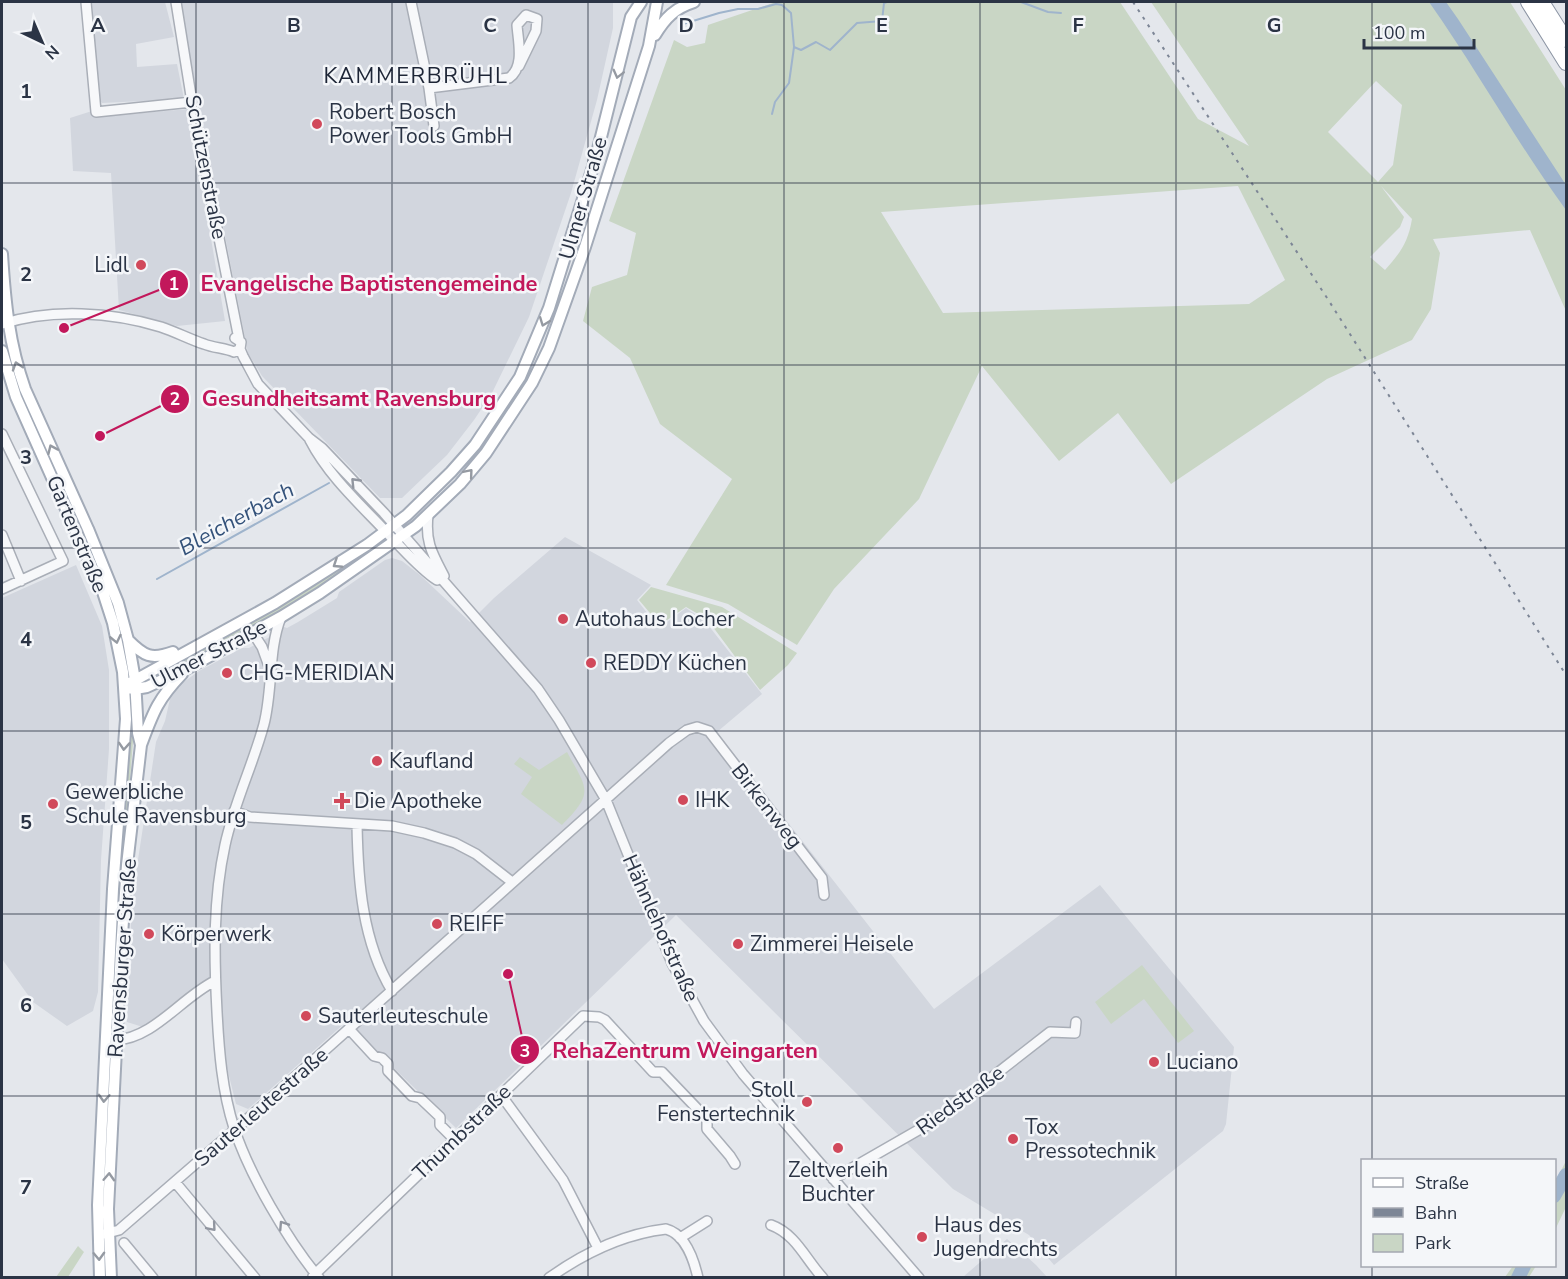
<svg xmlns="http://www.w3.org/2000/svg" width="1568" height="1279" font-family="'Nunito Sans',sans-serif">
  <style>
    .built { fill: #d2d6de }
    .green { fill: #c9d6c5; fill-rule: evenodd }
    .water { fill: #9fb4cc }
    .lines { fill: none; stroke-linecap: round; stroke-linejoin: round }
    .stream { stroke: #9fb4cc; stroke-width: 2 }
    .river { stroke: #9fb4cc; stroke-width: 14 }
    .minor-casing { stroke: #a9aeb7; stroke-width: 12 }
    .major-casing { stroke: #a3abb8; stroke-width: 14 }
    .highway-casing { stroke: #8b94a3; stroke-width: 16 }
    .minor { stroke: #f7f8fa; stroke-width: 9 }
    .major { stroke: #fff; stroke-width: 10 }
    .highway { stroke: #fff; stroke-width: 14 }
    .rail { stroke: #7d8696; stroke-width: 2; stroke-dasharray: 3 6; stroke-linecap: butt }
    .oneway { stroke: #959aa2 }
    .oneway2 { stroke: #9196a0 }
    .grid { fill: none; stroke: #2b3445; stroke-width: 1.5; stroke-opacity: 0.55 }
    .poi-dot { fill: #d1495b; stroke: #f4f6f9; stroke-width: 2 }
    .labels { text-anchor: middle; stroke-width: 5; stroke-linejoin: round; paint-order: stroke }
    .poi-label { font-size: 21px; fill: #2b3445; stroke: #f4f6f9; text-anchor: start }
    .street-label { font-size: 21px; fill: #2b3445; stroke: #f4f6f9 }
    .neighbourhood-label { font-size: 22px; letter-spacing: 1.5px; fill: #1d2536; stroke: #f4f6f9 }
    .water-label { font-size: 22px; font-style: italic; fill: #34527a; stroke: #f4f6f9 }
    .grid-label { font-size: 20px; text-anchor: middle; font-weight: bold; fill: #2b3445; stroke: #f4f6f9; stroke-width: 5; stroke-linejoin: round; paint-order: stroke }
    .leader { fill: none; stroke: #c2185b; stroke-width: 2 }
    .callout-dot { fill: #c2185b; stroke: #f4f6f9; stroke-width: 2 }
    .mark-label { font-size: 18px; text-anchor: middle; font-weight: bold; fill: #fff }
    .callout-label { font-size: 22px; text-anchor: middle; font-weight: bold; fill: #c2185b; stroke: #f4f6f9; stroke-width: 5; stroke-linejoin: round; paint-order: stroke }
  </style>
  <rect width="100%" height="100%" fill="#e4e7ec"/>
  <path class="built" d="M92,2H126L127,3L165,2L174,37L136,44L137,67L177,64L184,99L102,103L99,99Z
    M179,2H612L613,3V28L597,100L571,193L529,317L492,393L474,420L447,455L402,498H380L262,376L248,353Z
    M189,109L225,321L177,326L119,310L111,173L73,171L70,118L92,111L95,117Z
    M565,537L651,585L637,600L659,628L686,608L705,621L762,694L717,732L934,1009L1100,885L1234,1047L1226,1124L1223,1131L1054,1265L1029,1235L953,1189L676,915L456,1128L346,1022L248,1109L236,1104L225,1060L221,989L209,979L146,1028L127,1022L132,899L156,742L165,721L170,699L181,684L199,671L242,648H249L275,634L276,630L284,627L287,628L298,622L337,598L339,592L385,560L392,558L402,561L420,575L470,622L494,598Z
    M76,565L102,626L109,670V749L101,860L98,992L93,1011L67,1026L33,1002L2,959V598Z
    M1007,1239L1036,1265L1047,1277H963Z"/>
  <path class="green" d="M776,2H1120L1198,119L1249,146L1151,2H1510L1566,90V311L1530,230L1433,239L1440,253L1431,309L1412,340L1327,379L1171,484L1118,413L1059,461L982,366L919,499L834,589L797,645L728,604L666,585L732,479L660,424L630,358L583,321L592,287L627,275L636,233L609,221L674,40L687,47L705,43L708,25ZM1376,81L1402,105L1393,165L1378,182L1328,132ZM1238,186L1285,280L1249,304L943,313L881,212ZM1381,186L1412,219C1408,243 1400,253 1385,270L1370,257L1400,227L1404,217Z
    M366,550L367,553L319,587L281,610L151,682L149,678Z
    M651,587L722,607L797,653L788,665L760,690L707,619L686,607L660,625L639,600Z
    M131,704L134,729L121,896L108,1134L106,1123L129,710Z
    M567,752C587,789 595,792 562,825L521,794L532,777L514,764L520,757L539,770Z
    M1142,965L1194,1031L1178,1043L1144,999L1111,1024L1095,1002Z
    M1566,1161V1207L1555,1230V1182Z
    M78,1246L84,1252L68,1277H56Z
    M1513,1266H1536L1529,1277H1505Z"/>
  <path class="water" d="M1429,2H1446L1458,19L1566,185V210C1517,143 1477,70 1429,2Z"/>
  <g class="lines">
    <path class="stream" d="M1021,2L1048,12L1061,13
      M680,25L719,13L738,9H758L776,4L782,5L791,13L794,47L801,50L816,42L830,50L857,23L882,21L884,3L887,2
      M772,114L775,102L789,83L794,47
      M157,579L329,483"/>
    <path class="river" d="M1554,1196L1566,1175
      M1518,1278L1524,1266"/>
    <g class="minor-casing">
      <path id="minor" d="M86,2L96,112L192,102
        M176,2L192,102L239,339
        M411,2L429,88L434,126
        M429,88L509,78C525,67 518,41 517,25L526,15L537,19L536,31L519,66
        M2,324C51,308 112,312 161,327C176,332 189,339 204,344C214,348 225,348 234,352L240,349
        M235,338L241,342L240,349L243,356L258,384L309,438L322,448L384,513L538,689L559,720L606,800L672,963L704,1021L743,1074L919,1278
        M2,434L63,561L2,589
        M310,440C329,477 362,506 390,536C405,551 420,569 437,580
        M428,515C425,542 432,553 444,576
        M2,535L21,581
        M281,617C268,650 273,689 264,724C253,765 234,803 225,845C213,900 214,955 217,1012C219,1051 222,1090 234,1128C250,1176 287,1239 319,1278
        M253,633L262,647L270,669
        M234,811L250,817L392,826L424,833L455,843L476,854L512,882
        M357,824C358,881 362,941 392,991
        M350,1030L374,1056L382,1058L388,1064V1071L412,1096L420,1098L440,1117V1125L454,1139
        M116,1040C154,1038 182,997 215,981
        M501,1095L563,1180L598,1248
        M833,1179L941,1117L1050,1032L1075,1033L1076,1022
        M175,1182L255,1278
        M771,1225C796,1234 806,1260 823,1278
        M104,1234L119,1230L268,1101L669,743L687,730L697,727L709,731L822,878L824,895
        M680,1238L707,1221
        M124,1243L153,1278
        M313,1276L583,1016L599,1017L605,1020L653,1072H662L707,1119V1129L730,1156L735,1164
        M549,1278C584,1253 623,1234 666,1229C685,1234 694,1260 698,1278"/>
    </g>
    <g class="major-casing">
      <path id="major" d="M655,35C665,18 675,8 694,2
        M2,254C5,302 9,344 25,389L88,529L118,603L128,640L135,680L138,733L141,745L127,865L121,949L108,1209L111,1278
        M2,351L16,397L103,592L113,623L123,672L126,719L113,889L98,1205L100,1278
        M128,640C144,656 151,660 173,652
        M130,683L275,603L367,545L407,515L451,472L475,445L520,377L549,308L596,157L631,17L641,2
        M128,688L135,689L147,687L186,669L281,617L320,593L416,526L460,484L486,453L532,383L549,348L585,247L649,46L657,2
        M141,745C153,713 157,700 182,674"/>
    </g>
    <g class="highway-casing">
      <path id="highway" d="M1528,2L1566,63
        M1542,2L1566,40"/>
    </g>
    <use href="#minor" class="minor"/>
    <use href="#major" class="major"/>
    <use href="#highway" class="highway"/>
    <path class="rail" d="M1133,2L1329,301L1566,675"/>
  </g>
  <defs><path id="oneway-chevron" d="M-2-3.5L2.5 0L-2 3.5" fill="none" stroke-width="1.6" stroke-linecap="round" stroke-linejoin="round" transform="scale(1.5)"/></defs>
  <g class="oneway">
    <use href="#oneway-chevron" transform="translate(618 74) rotate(104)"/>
    <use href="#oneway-chevron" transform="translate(544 322) rotate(111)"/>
    <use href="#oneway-chevron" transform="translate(17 366) rotate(-108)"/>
    <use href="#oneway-chevron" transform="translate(52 449) rotate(-114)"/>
    <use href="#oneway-chevron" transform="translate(469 473) rotate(-50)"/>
    <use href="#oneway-chevron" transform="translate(337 564) rotate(147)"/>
    <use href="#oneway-chevron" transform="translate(116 639) rotate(77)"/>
    <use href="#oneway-chevron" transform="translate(124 746) rotate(94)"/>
    <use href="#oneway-chevron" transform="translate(104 1098) rotate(93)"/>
    <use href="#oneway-chevron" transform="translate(109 1177) rotate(-87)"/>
    <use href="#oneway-chevron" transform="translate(99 1256) rotate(88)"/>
  </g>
  <g class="oneway2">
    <use href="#oneway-chevron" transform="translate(355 482) rotate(-134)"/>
    <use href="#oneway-chevron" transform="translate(283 1225) rotate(-123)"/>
    <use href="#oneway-chevron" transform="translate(212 1227) rotate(50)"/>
  </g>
  <path class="grid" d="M196,2V1278M392,2V1278M588,2V1278M784,2V1278M980,2V1278M1176,2V1278M1372,2V1160M2,183H1566M2,365H1566M2,548H1566M2,731H1566M2,914H1566M2,1096H1566M1372,1266V1278"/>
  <g class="poi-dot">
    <circle cx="317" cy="124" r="6"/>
    <circle cx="141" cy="265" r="6"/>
    <circle cx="563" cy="619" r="6"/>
    <circle cx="591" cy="663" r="6"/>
    <circle cx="227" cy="673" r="6"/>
    <circle cx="377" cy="761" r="6"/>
    <circle cx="683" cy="800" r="6"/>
    <path d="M339 792h6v6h6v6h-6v6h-6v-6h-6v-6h6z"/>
    <circle cx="53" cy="804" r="6"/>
    <circle cx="437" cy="924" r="6"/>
    <circle cx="149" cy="934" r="6"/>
    <circle cx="738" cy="944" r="6"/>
    <circle cx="306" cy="1016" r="6"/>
    <circle cx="1154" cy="1062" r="6"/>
    <circle cx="807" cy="1102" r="6"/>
    <circle cx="1013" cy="1139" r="6"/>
    <circle cx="838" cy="1148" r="6"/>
    <circle cx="922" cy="1237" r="6"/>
  </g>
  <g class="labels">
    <g class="poi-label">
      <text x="329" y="119">Robert Bosch<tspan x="329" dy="24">Power Tools GmbH</tspan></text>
      <text x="129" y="272" text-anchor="end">Lidl</text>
      <text x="575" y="626">Autohaus Locher</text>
      <text x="603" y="670">REDDY Küchen</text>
      <text x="239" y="680">CHG-MERIDIAN</text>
      <text x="389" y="768">Kaufland</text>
      <text x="65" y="799">Gewerbliche<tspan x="65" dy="24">Schule Ravensburg</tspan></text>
      <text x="695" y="807">IHK</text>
      <text x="354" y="808">Die Apotheke</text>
      <text x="449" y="931">REIFF</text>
      <text x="161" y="941">Körperwerk</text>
      <text x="750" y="951">Zimmerei Heisele</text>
      <text x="318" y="1023">Sauterleuteschule</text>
      <text x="1166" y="1069">Luciano</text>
      <text x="795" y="1097" text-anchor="end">Stoll<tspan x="795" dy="24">Fenstertechnik</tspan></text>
      <text x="1025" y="1134">Tox<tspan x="1025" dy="24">Pressotechnik</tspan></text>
      <text x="838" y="1177" text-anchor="middle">Zeltverleih<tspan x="838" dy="24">Buchter</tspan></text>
      <text x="934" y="1232">Haus des<tspan x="934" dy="24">Jugendrechts</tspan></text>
    </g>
    <g class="street-label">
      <text transform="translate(206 167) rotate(79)" y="7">Schützenstraße</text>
      <text transform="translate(583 198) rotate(-74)" y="7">Ulmer Straße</text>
      <text transform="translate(77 534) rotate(67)" y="7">Gartenstraße</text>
      <text transform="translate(209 654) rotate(-27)" y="7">Ulmer Straße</text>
      <text transform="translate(767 806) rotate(52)" y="7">Birkenweg</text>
      <text transform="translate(661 928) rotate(66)" y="7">Hähnlehofstraße</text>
      <text transform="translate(122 958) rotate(-86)" y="7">Ravensburger Straße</text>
      <text transform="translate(960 1100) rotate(-36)" y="7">Riedstraße</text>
      <text transform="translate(261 1107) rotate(-41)" y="7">Sauterleutestraße</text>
      <text transform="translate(462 1132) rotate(-44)" y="7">Thumbstraße</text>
    </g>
    <g class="neighbourhood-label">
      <text x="416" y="83">KAMMERBRÜHL</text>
    </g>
    <g class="water-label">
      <text transform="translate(236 518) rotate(-29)" y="8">Bleicherbach</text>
    </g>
  </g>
  <g class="grid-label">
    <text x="98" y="32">A</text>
    <text x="294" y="32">B</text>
    <text x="490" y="32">C</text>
    <text x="686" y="32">D</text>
    <text x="882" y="32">E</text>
    <text x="1078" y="32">F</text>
    <text x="1274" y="32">G</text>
    <text x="26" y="98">1</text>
    <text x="26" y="281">2</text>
    <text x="26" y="464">3</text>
    <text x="26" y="646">4</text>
    <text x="26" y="829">5</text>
    <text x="26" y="1012">6</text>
    <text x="26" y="1194">7</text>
  </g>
  <path class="leader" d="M64 328L174 284M100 436L175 399M508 974L525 1050"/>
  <g class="callout-dot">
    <circle cx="64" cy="328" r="6"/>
    <circle cx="100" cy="436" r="6"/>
    <circle cx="508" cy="974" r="6"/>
    <circle cx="174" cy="284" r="15"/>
    <circle cx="175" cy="399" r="15"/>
    <circle cx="525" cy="1050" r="15"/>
  </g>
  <g class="mark-label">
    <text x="174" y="290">1</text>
    <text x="175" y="405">2</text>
    <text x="525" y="1057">3</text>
  </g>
  <g class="callout-label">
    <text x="369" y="291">Evangelische Baptistengemeinde</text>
    <text x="349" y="406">Gesundheitsamt Ravensburg</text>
    <text x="685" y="1058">RehaZentrum Weingarten</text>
  </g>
  <rect width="1568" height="1279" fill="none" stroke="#2b3445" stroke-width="6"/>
  <rect x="1361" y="1159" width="195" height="108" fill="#f4f6f9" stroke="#a4a8b1" stroke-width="1.5"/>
  <rect x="1373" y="1178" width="30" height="9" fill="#ffffff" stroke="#a4a8b1" stroke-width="1.5"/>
  <text x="1415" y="1189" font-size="18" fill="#2b3445">Straße</text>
  <rect x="1373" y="1208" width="30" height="9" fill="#7d8696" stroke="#a4a8b1" stroke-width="1.5"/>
  <text x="1415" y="1219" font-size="18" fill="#2b3445">Bahn</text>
  <rect x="1373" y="1234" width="30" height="18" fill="#c9d6c5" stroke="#a4a8b1" stroke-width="1.5"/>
  <text x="1415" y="1249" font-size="18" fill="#2b3445">Park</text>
  <g transform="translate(42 42) rotate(136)" stroke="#f4f6f9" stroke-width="4.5" paint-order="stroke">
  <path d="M0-4.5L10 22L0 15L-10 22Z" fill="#2b3445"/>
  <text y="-9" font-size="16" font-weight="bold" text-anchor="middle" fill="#2b3445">N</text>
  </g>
  <path d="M1364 39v9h110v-9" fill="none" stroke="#2b3445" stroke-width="3"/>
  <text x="1373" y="39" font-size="18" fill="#2b3445" stroke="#f4f6f9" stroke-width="4.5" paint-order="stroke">100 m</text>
</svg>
